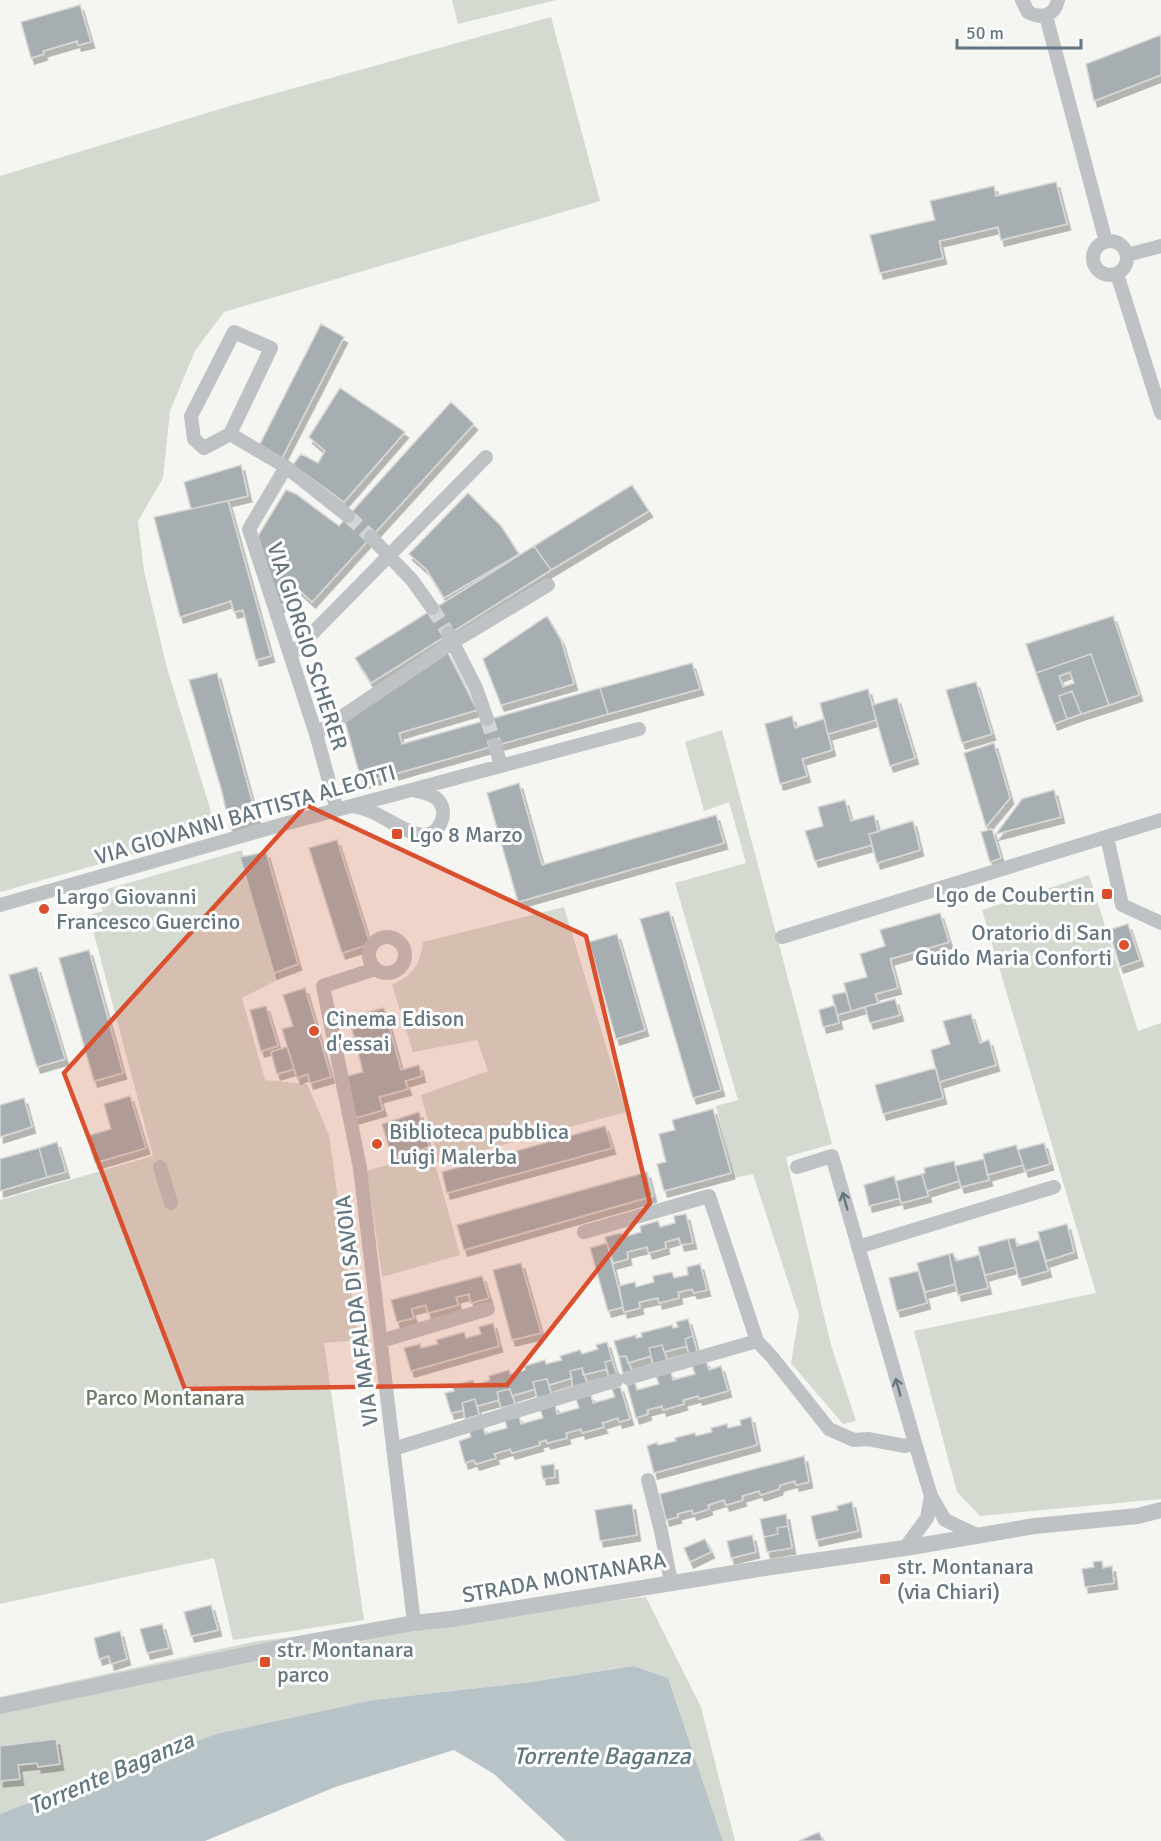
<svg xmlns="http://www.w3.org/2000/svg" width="1161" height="1841" font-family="Signika,sans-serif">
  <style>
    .green { fill: #d5dad1 }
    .water { fill: #b7c3c7 }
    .building { fill: #a6aeb2; stroke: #d6d6d4; stroke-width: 1.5; fill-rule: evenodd; filter: url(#shadow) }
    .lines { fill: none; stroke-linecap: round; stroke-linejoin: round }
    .minor-tunnel { stroke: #d1d5d6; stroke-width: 14; stroke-dasharray: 14 7; stroke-linecap: butt }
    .minor { stroke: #bec2c5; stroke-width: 14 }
    .tertiary { stroke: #bec2c5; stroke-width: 16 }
    .oneway { stroke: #667681 }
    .marked { fill: #da4f2d; fill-opacity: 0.2; stroke: #da4f2d; stroke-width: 4.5; stroke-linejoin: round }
    .poi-dot { fill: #da4f2d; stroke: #fff; stroke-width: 2 }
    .labels { text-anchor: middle; stroke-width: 6; stroke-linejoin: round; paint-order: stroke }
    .street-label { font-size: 22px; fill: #667681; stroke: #fff }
    .poi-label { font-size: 22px; fill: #667681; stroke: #fff; text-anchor: start }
    .park-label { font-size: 22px; fill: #697964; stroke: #fff }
    .water-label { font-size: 24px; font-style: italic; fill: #61777e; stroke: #fff }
  </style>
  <defs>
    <filter id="shadow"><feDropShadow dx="3.5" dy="6" stdDeviation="0" flood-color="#0004"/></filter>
  </defs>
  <rect width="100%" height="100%" fill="#f5f5f2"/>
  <path class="green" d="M452,0H556L458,24Z
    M551,17L600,201L224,312L195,351L170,411L163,478L138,521L144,571L167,668L217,831L0,892V176L233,105Z
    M722,730L832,1144L786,1157L831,1345L856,1421L843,1424L791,1363L799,1315L753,1174L734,1178L716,1106L738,1100L675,883L746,863L729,802L704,811L685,742Z
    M242,850L279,979L242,998L265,1080L307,1084L329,1135L358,1340L324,1343L364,1620L233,1640L214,1558L0,1604V1200L153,1156L89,915L103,911L97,892Z
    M1089,875L1138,1031L1161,1023V1499L980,1516L957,1492L914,1331L1096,1293L982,910Z
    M564,907L626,1112L435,1163L460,1255L382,1277L367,1171L436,1150L421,1095L488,1071L477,1040L413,1052L392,985C414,973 419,968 423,942Z
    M646,1597L701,1707L735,1841H723L668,1678L632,1666L531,1682L373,1700L216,1734L76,1784L0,1814V1697L257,1641Z"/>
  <path class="water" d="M633,1666L668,1678L723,1841H566L494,1774L454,1750L335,1787L205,1841H0V1814L76,1784L216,1734L373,1700L531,1682Z"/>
  <path class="building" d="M80,5L91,42L78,45L77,41L43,51L44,54L31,58L21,22Z
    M1161,35V75L1094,101L1086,64Z
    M1056,182L1067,224L1001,240L998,227L939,241L943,258L880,273L870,235L935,220L930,201L994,186L996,196Z
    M321,324L344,337L282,458L259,446Z
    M340,388L405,432L344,502L293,465L301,454L318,463L325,451L309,437Z
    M451,402L474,424L312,602L297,588L279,608L258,536L286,490L296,494L339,526Z
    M241,465L248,496L191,509L184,482Z
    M632,485L649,511L551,570L534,546Z
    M468,493L501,526L519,554L444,598L427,570L409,554Z
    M228,501L271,656L256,660L243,610L234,612L231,601L180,617L154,517Z
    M534,546L551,570L371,683L355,658Z
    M547,616L561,640L574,684L501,705L483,659Z
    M1113,616L1139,695L1109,705L1091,654L1036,673L1026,644Z
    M448,653L477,710L399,733L402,744L600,688L608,714L362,783L345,722Z
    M1091,654L1109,705L1081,714L1072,691L1059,696L1067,719L1054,724L1036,673ZM1070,672L1074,683L1063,687L1059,676Z
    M692,663L700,689L608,714L600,688Z
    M217,673L257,819L230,828L222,792L189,680Z
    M976,682L992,734L962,743L946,690Z
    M868,689L876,720L828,734L820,703Z
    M1072,691L1081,714L1067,719L1059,696Z
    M897,698L915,758L890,766L872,705Z
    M792,716L795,728L824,719L832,750L802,759L807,776L780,784L765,724Z
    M994,743L1010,798L986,827L964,753Z
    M519,783L542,865L716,815L724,843L518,902L487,793Z
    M1054,790L1061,817L996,834L1022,799Z
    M845,800L851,821L874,815L878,832L869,834L872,845L815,861L805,831L823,826L818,807Z
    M913,821L920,850L877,863L869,834Z
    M992,829L1001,858L990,862L981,832Z
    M337,840L370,944L342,953L309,848Z
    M266,852L298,964L274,973L240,857Z
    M669,911L721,1090L693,1098L640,919Z
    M940,913L949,942L890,959L898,988L875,994L878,1003L851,1011L844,983L867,977L860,954L885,946L880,930Z
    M1128,924L1140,960L1120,967L1109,930Z
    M617,934L645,1030L616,1039L589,942Z
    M89,950L123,1073L94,1081L59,958Z
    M37,967L65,1059L37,1067L9,975Z
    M305,988L331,1077L310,1083L308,1074L297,1078L282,1029L293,1026L283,995Z
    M846,992L851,1011L837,1015L832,995Z
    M895,999L900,1015L870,1023L865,1007Z
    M835,1005L839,1023L823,1027L819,1010Z
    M266,1006L278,1046L261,1051L250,1010Z
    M384,1008L401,1070L419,1065L422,1076L405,1081L408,1089L379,1097L383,1110L355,1118L344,1077L363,1072L349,1017Z
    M971,1014L980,1043L989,1040L996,1065L939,1082L931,1050L950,1044L943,1021Z
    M287,1047L294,1069L277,1074L271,1052Z
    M936,1068L943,1098L883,1114L875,1085Z
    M130,1096L146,1148L95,1163L87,1136L111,1129L104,1104Z
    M24,1098L32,1127L0,1137V1105Z
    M713,1109L731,1173L664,1191L657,1164L666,1162L659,1134L675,1130L672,1120Z
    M419,1112L429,1147L392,1158L382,1124Z
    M605,1126L612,1148L447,1193L442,1172Z
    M57,1142L66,1172L47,1177L39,1148Z
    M1044,1143L1050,1164L1025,1171L1018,1150Z
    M1016,1145L1023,1165L987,1175L983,1154Z
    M39,1148L47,1177L0,1191V1159Z
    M984,1159L989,1180L961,1187L955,1166Z
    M954,1161L959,1181L927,1191L922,1174L925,1173L924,1168Z
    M647,1172L653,1196L464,1250L457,1225Z
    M922,1174L928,1196L901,1203L896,1181Z
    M894,1176L900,1198L869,1206L864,1185Z
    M686,1214L693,1243L681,1245L679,1238L665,1242L666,1248L649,1253L647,1247L627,1252L628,1259L613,1263L605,1237L621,1233L623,1237L641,1232L640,1226L658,1221L660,1227L675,1223L674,1216Z
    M1067,1224L1074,1252L1046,1261L1038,1232Z
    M1015,1238L1017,1246L1039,1240L1048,1271L1019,1279L1008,1239Z
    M1008,1239L1016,1267L985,1275L978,1247Z
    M607,1243L623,1307L608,1311L590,1248Z
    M953,1253L956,1261L979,1255L988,1288L958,1295L949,1254Z
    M949,1254L955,1284L925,1292L917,1263Z
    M521,1263L541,1333L512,1340L493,1270Z
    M700,1264L707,1290L694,1293L692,1289L678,1292L679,1298L659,1303L658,1298L639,1302L640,1308L624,1312L619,1286L635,1282L636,1287L654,1282L653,1276L672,1272L674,1278L688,1275L687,1267Z
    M918,1271L927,1303L897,1311L889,1278Z
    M482,1276L489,1298L471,1303L469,1294L456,1297L458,1305L428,1313L426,1305L411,1309L414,1318L397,1322L391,1300Z
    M688,1319L693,1336L685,1339L687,1346L664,1352L662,1345L649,1348L651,1356L628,1363L626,1356L619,1357L614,1341L636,1335V1338L642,1337L641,1333L672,1325L673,1328L678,1327L676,1322Z
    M493,1323L499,1346L411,1371L404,1348L420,1344L421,1348L438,1344L436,1340L464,1332L466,1338L481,1334L479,1327Z
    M693,1336L697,1352L689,1354L685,1339Z
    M607,1342L612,1360L605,1362L607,1369L583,1375L582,1368L570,1371L572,1378L549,1385L547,1379L533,1382L535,1389L512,1396L510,1389L497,1392L499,1400L477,1406L475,1399L462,1403L464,1410L451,1413L445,1393L454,1391L452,1386L473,1380L475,1385L490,1380L489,1376L509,1370L510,1374L525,1370V1366L545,1360L546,1364L562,1360L560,1356L580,1350L582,1354L598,1349L596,1345Z
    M662,1345L667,1360L653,1364L649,1348Z
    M626,1356L632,1371L623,1373L619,1357Z
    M612,1360L617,1375L609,1377L605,1362Z
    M706,1361L709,1370L721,1366L728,1391L699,1399L698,1396L683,1400L684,1404L663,1410L662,1406L647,1410L648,1414L636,1418L627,1385L635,1383L637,1390L659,1384L656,1376L671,1372L673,1380L695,1374L692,1365Z
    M582,1368L587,1383L573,1387L570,1371Z
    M547,1379L551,1394L537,1398L533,1382Z
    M620,1386L630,1419L619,1422L618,1418L602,1423L604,1427L582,1433L581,1429L566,1433L567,1438L547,1443L546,1440L539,1442L540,1445L512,1453L510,1449L494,1454L496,1458L476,1464L474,1460L465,1463L459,1441L471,1437L469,1430L483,1426L485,1434L507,1428L505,1420L519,1416L521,1424L543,1418L540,1409L555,1405L557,1414L579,1408L576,1399L591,1395L593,1403L615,1397L612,1389Z
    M510,1389L515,1404L501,1408L497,1392Z
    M475,1399L479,1415L465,1419L462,1403Z
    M751,1417L757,1445L654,1473L647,1446L657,1442L658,1445L676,1441L675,1438L695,1433L696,1436L712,1432L711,1428L727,1424L728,1428L741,1425L740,1420Z
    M804,1456L809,1482L796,1485L795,1481L780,1485L779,1489L761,1495L759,1491L742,1496L743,1500L726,1505L724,1500L708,1505L709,1509L693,1514L692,1510L677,1514L678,1517L666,1520L660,1494Z
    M554,1464L555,1477L543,1479L541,1466Z
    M852,1502L858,1531L816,1540L811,1516L838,1510L837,1506Z
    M632,1504L637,1535L600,1541L595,1510Z
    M786,1514L788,1526L777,1528L778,1534L764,1537L760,1519Z
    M788,1526L792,1548L767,1552L764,1537L778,1534L777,1528Z
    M752,1535L756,1552L731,1558L727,1541Z
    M705,1539L711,1552L690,1562L684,1548Z
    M1102,1561L1103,1568L1112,1566L1114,1583L1085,1587L1082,1569L1094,1567L1093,1562Z
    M211,1605L218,1630L191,1636L184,1612Z
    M162,1624L169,1648L147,1653L140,1629Z
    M120,1631L127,1659L111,1664L109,1656L99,1659L94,1638Z
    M56,1739L60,1764L38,1767L37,1763L18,1765L20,1779L0,1781V1746Z
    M819,1832L823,1841H799Z"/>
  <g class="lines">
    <path class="minor-tunnel" d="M348,516L371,537
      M432,608L448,633
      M487,719L495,745"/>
    <path class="minor" d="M1022,0L1028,12C1042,20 1055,15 1058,0
      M1046,16L1106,242
      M1093 258a17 17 0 1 1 34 0a17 17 0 1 1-34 0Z
      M1127,255L1161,246
      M1117,274L1161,413
      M234,332L271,348L230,434L204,448L194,439L191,416Z
      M230,434L286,467L348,516
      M286,467L249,529L316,734L337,810
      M371,537L412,580L432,608
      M448,633L476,688L487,719
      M291,655L486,457
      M316,734L453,642L548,585
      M495,745L501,766
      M352,806C358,807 364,808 370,811C385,817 406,833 422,835C439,836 449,814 439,801C433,793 421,792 413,790
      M1107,837L1122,905L1161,923
      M0,905L284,824L639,729
      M369 955a18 18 0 1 1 36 0a18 18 0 1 1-36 0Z
      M782,937L1161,820
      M375,969L323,986L360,1168L414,1623
      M160,1167L171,1203
      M797,1167L832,1156L915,1443
      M584,1232L709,1196L757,1341L772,1357L829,1429L854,1440L868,1439L905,1446L915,1443L931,1496L945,1520L979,1536
      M858,1247L1054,1187
      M381,1341L488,1309
      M628,1378L757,1341
      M393,1449L617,1380
      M648,1480L661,1531L671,1582
      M905,1548L927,1518L931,1496"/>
    <path class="tertiary" d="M0,1706L303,1643L414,1623L451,1619L771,1567L905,1548L1035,1526L1138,1516L1161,1510"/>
  </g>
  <defs><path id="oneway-shaft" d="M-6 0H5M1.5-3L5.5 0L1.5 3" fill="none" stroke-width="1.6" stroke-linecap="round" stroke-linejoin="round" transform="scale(1.5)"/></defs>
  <g class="oneway">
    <use href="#oneway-shaft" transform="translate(845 1201) rotate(-106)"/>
    <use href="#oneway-shaft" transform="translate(898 1387) rotate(-106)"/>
  </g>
  <path class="marked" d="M306,805L586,936L650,1203L507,1385L185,1389L64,1073Z"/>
  <g class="poi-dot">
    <rect x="391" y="828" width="12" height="12" rx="3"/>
    <rect x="1101" y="888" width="12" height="12" rx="3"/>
    <circle cx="44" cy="909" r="6"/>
    <circle cx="1124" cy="945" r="6"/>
    <circle cx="314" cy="1031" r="6"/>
    <circle cx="377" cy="1144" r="6"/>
    <rect x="879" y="1573" width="12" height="12" rx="3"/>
    <rect x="259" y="1656" width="12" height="12" rx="3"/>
  </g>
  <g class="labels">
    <g class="street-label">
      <text transform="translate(308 646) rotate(72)" y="8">VIA GIORGIO SCHERER</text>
      <text transform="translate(245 814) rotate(-16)" y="8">VIA GIOVANNI BATTISTA ALEOTTI</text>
      <text transform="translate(356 1311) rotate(-97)" y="8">VIA MAFALDA DI SAVOIA</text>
      <text transform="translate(564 1577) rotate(-10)" y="8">STRADA MONTANARA</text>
    </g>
    <g class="poi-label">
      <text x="409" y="842">Lgo 8 Marzo</text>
      <text x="1095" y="902" text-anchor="end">Lgo de Coubertin</text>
      <text x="56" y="904">Largo Giovanni<tspan x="56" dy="25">Francesco Guercino</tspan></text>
      <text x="1112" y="940" text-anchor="end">Oratorio di San<tspan x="1112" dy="25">Guido Maria Conforti</tspan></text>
      <text x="326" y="1026">Cinema Edison<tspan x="326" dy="25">d'essai</tspan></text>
      <text x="389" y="1139">Biblioteca pubblica<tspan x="389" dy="25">Luigi Malerba</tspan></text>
      <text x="897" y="1574">str. Montanara<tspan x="897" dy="25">(via Chiari)</tspan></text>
      <text x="277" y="1657">str. Montanara<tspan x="277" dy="25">parco</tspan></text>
    </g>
    <g class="park-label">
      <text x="165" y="1405">Parco Montanara</text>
    </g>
    <g class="water-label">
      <text x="602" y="1764">Torrente Baganza</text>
      <text transform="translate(111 1773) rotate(-23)" y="8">Torrente Baganza</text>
    </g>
  </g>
  <path d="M957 39v9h124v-9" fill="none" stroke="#667681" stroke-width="3"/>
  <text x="966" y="39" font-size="18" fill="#667681" stroke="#ffffff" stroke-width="4.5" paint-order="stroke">50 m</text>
</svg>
